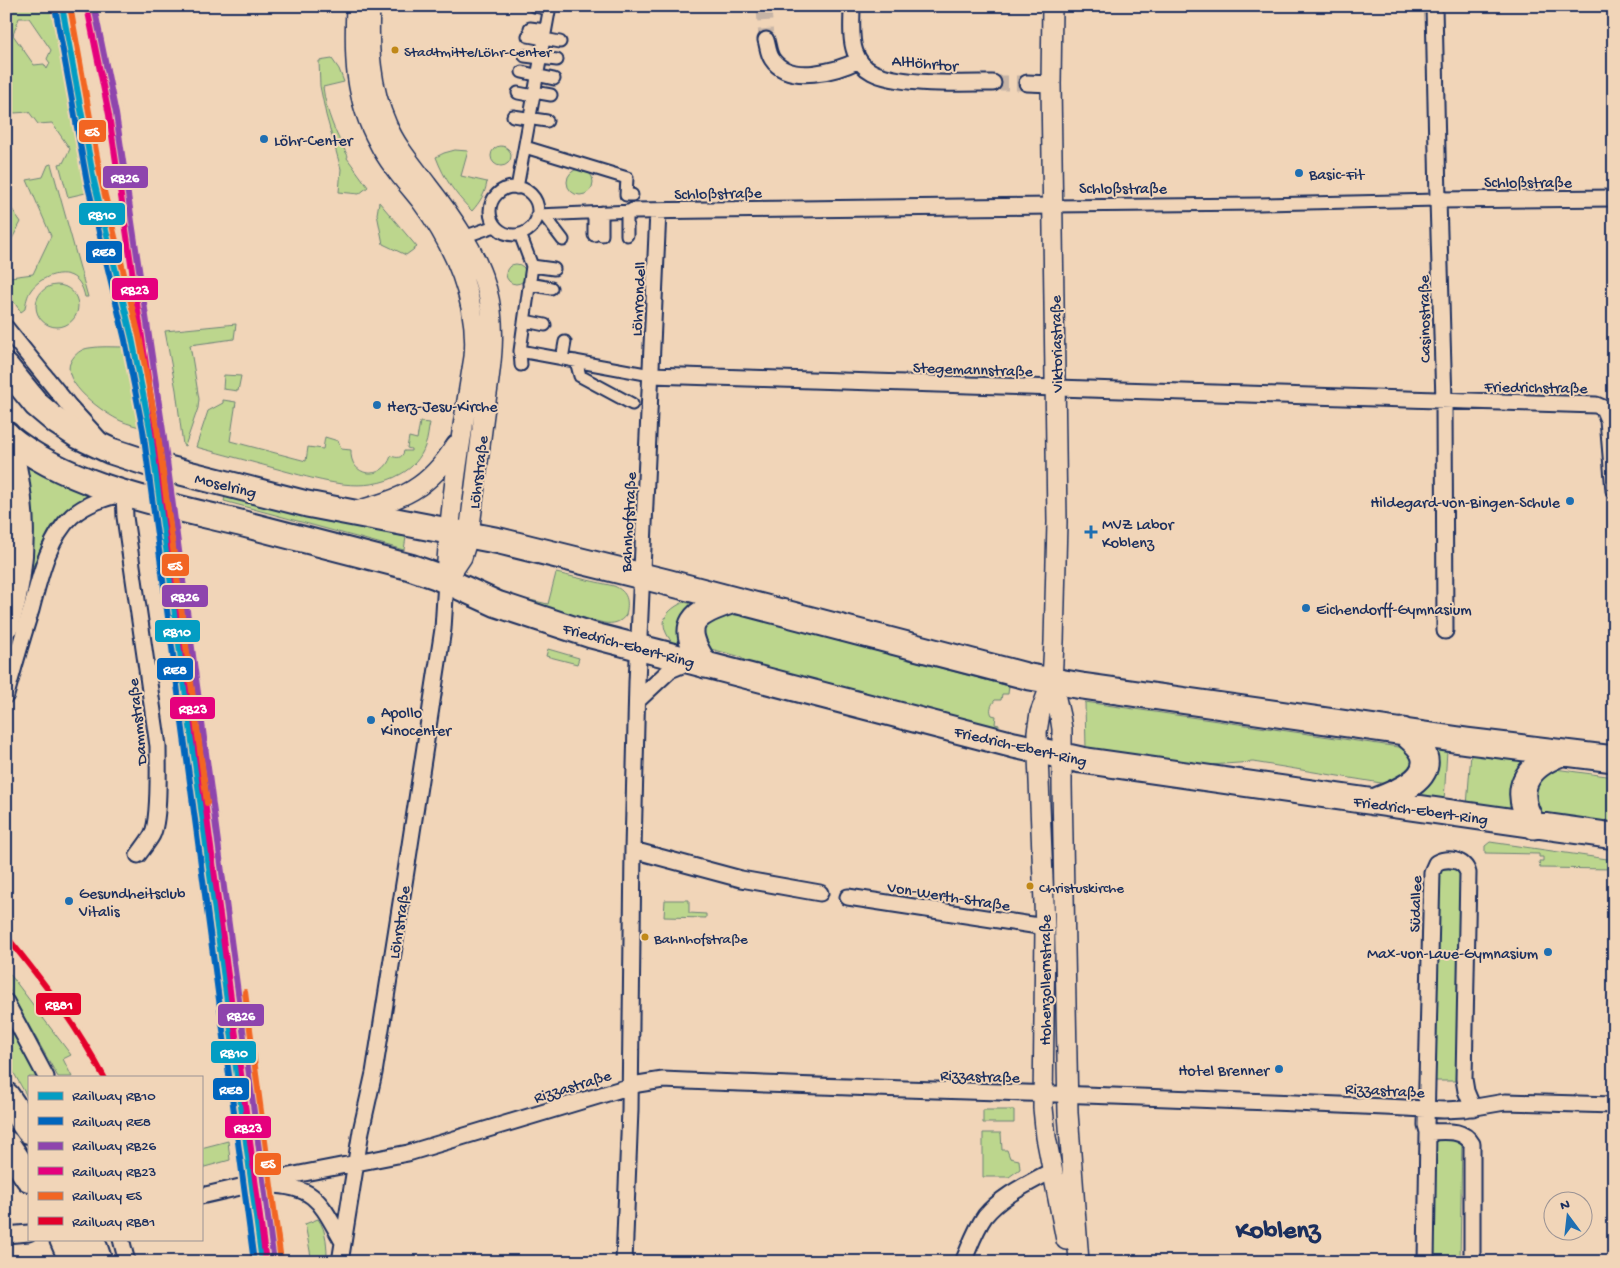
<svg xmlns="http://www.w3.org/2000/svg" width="1620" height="1268" font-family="'Gochi Hand',sans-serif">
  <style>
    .green { fill: #bcd68d; stroke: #6c8276; fill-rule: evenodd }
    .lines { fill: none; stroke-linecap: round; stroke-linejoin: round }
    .minor-tunnel { stroke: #c6b4a6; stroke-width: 15; stroke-dasharray: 15 8; stroke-linecap: butt }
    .pedestrian-casing { stroke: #1b2f5e; stroke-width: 15 }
    .minor-casing { stroke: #1b2f5e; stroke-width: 19 }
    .tertiary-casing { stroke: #1b2f5e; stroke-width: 22 }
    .primary-casing { stroke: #1b2f5e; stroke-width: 29 }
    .trunk-casing { stroke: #1b2f5e; stroke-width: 30 }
    .pedestrian { stroke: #f1d5b8; stroke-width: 11 }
    .minor { stroke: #f1d5b8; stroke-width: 15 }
    .tertiary { stroke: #f1d5b8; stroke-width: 19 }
    .primary { stroke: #f1d5b8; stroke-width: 25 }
    .trunk { stroke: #f1d5b8; stroke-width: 26 }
    .rail-1-casing { stroke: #f1d5b8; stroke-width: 10 }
    .rail-2-casing { stroke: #f1d5b8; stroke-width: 10 }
    .rail-3-casing { stroke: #f1d5b8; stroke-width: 10 }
    .rail-4-casing { stroke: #f1d5b8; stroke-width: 10 }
    .rail-5-casing { stroke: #f1d5b8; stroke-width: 10 }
    .rail-6-casing { stroke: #f1d5b8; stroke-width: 10 }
    .rail-1 { stroke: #039dc3; stroke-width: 6 }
    .rail-2 { stroke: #0065bd; stroke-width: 6 }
    .rail-3 { stroke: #8e44ad; stroke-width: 6 }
    .rail-4 { stroke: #e5007d; stroke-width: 6 }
    .rail-5 { stroke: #f26522; stroke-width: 6 }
    .rail-6 { stroke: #e4002b; stroke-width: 6 }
    .bus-dot { fill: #c08818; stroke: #f1d5b8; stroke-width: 2 }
    .poi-dot { fill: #1f6fb2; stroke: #f1d5b8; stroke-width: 2 }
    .labels { text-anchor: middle; stroke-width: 4; stroke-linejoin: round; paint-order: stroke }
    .bus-label { font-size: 15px; fill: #1b2f5e; stroke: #f1d5b8; text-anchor: start }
    .street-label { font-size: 16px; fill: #1b2f5e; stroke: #f1d5b8 }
    .poi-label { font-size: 16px; fill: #1b2f5e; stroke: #f1d5b8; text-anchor: start }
    .town-label { font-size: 26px; font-weight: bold; fill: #1b2f5e; stroke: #f1d5b8 }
    .line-badge { stroke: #f1d5b8; stroke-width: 2 }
    .badge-label { font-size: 14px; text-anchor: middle; font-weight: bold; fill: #fff }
  </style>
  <rect width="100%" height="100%" fill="#f1d5b8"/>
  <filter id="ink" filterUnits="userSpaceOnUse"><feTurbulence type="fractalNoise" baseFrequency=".02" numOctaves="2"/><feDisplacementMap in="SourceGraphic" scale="10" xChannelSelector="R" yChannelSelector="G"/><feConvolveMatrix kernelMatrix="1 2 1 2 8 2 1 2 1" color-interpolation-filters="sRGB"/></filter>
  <g filter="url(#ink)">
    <path class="green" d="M10,6H53L90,192L68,197L59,164L63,163L70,149L52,123L38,124L29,112L14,113L6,102V8ZM19,18H29L51,50L47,59L50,63L47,69L44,64L34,65L13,35Z
      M332,59L339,69L344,82L323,87C326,112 336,135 348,156L347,158L368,187L359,194L339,192L341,169L326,115L320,86L319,61Z
      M491 156a10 10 0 1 1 20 0a10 10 0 1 1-20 0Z
      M455,150L468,151L461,176L487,182C485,194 480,202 472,211C456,195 444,179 436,157L444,153Z
      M51,164L88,297H85C84,292 82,286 79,282C67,266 41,276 31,290C27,296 26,302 25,309L21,312L6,291V272L10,277L33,274L51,236L27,180L43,177L48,165Z
      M567 182a13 13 0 1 1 26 0a13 13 0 1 1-26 0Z
      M379,202L417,247L406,255L383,244L377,214Z
      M6,209H12L21,222L6,250Z
      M506 274a10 10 0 1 1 20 0a10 10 0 1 1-20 0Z
      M36 306a21 21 0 1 1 42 0a21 21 0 1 1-42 0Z
      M236,324L234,339L190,345L199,399L198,408L185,446L183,445L176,390L165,331Z
      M124,347L136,386L143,428C136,426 128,424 121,421C105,414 59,382 71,361C75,354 81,349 89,348C100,346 112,347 124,347Z
      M224,375L241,376L238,391L223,389Z
      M223,400L236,402L230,441L306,461L308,447L323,449L325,437L338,441L341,449L351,450C349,477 383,482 391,456C397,458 402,459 404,451H411V449L407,448L409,437L417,439L420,422L430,423C428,431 428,439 425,446C421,458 412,468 401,474C364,495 323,481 285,471C256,463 226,455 196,447L208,411L223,403Z
      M26,465L99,495L51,532L42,545L30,574C34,537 35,502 26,465Z
      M225,497L308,517L406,537L404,550L224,501Z
      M556,573L614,586C628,592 629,601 626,615C620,623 613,624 604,623L529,604L530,600L548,604Z
      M684,602L698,605L681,648L676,647C658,627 660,613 684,602Z
      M728,614L744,616L1009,686L1008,694H1002L1001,700H995C991,705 989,710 992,715L996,716L995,724L999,725L998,731L757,668L738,656L707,648L701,625Z
      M548,649L579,658L577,664L546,656Z
      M1085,702L1399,747C1411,754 1414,760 1411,773L1387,784L1253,762L1195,766L1086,750Z
      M1433,748L1447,750L1444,802L1405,793Z
      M1471,753L1532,761L1518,810L1467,806Z
      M1555,769L1614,777V825L1543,814L1537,810L1532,785Z
      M1490,842L1614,860V869L1540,868L1539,861H1543V857H1539V854L1485,853V846Z
      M1443,869H1455L1462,872L1459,1081H1433L1439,870Z
      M665,900H689V913L706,914V918L664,917Z
      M6,969L71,1055L63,1059L72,1077H58L13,997L6,982Z
      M6,1023L38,1077H29V1100L6,1059Z
      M983,1110H1014V1123H983Z
      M983,1133H1001L1002,1150H1007L1010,1158L1019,1160L1020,1169L1009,1177H983Z
      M1435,1137L1462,1138L1460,1262H1432Z
      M228,1141L230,1160L201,1168V1148Z
      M318,1219C327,1231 327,1247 327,1262H312L305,1224Z"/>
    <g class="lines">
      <path class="minor-tunnel" d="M764,6L766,40
        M993,83H1027"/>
      <g class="pedestrian-casing">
        <path id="pedestrian" d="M534,6L549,9
          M530,28L545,30
          M528,36L560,42
          M525,56L557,60
          M522,72L554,79
          M534,92L551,95
          M518,93L534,96
          M513,116L547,121
          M525,147L627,178L626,195H632
          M490 211a24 24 0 1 1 48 0a24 24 0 1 1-48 0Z
          M517,188L550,6
          M1053,206L1259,204L1438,200
          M627,211V235
          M602,212V235
          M594,213V235
          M537,215L633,211
          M544,215L563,240
          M472,234L495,226
          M520,234L532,266L520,351L521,365
          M532,266L554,269
          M529,284L551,288
          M525,321L545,325
          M520,351L651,375
          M562,359L565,342
          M576,361L580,376L632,404"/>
      </g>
      <g class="minor-casing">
        <path id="minor" d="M852,6C852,21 850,38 855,52C858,60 864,68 872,72C899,86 962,83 993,83
          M1434,6L1438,200L1444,401L1445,631
          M766,40C768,46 768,53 772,59C789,85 837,71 859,60
          M1027,83L1051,84
          M1438,200L1614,198
          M633,211L1053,206
          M6,328L69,406L101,441
          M651,375L1596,405L1603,408L1608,420L1614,491
          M6,695C14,666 22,638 31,610C39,580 48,538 72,516C87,503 105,498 124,493L125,517L158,746C158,766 160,819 152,835C148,842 143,848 138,855
          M637,701L670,670L689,662
          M633,850L741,879L820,893
          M848,897L1045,927
          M6,1002L46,1077
          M1428,1132C1444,1132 1463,1128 1472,1144V1262
          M269,1185C317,1186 321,1204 343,1242
          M201,1196L284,1177L408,1153L638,1084L663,1080C924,1091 1184,1096 1444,1110L1464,1109L1505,1102L1614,1105
          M6,1235L29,1233
          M121,1239L127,1262
          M340,1262L361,1131L374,1073L406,871L443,629L446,581
          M624,1262L630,1110L633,850L637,682L658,211
          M963,1262C970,1246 975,1230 985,1216C1002,1195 1030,1183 1053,1170
          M1426,1262L1428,1132L1426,1125L1432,872L1436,863C1447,857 1464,859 1468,873L1464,1079L1466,1091L1473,1108"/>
      </g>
      <g class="tertiary-casing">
        <path id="tertiary" d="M356,6C354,56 354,98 379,143C390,165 407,183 422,202C454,245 479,302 474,357C462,432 449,505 446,581
          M370,6C368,47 370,87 387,125C396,147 413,166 427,185C452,217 475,250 487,290C498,331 490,373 484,414C479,454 474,494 469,534L462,557L446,581
          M1052,6L1051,84L1057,522L1054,642L1052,681L1060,716L1062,729V785L1068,1113L1079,1262
          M353,512C403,498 428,490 456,445
          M1052,681L1040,713L1037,732L1045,927L1043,1108L1046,1137L1066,1240"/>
      </g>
      <g class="primary-casing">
        <path id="primary" d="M6,367L37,405L56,421L79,436L111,451L157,466L307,504L500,541L666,582L1030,677L1082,686L1467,741L1614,759
          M6,435C66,486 165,505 240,523C296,537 353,552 410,567L436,576L497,604L591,635L1014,745L1081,760L1614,836
          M705,665C677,623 693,613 734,600
          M1373,802C1391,795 1433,781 1424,755C1421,745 1410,738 1403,731
          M1534,826C1511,790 1525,767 1561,753"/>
      </g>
      <g class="trunk-casing">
        <path id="trunk" d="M6,435C23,502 26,557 6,624
          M6,1096L29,1130
          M6,1144L29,1178
          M63,1239L73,1262
          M91,1239L99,1262"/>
      </g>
      <use href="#pedestrian" class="pedestrian"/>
      <use href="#minor" class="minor"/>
      <use href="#tertiary" class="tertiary"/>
      <use href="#primary" class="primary"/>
      <use href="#trunk" class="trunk"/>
      <g class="rail-1-casing">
        <path id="rail-1" d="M62,6L94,181L132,338L150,429L262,1262"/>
      </g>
      <g class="rail-2-casing">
        <path id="rail-2" d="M55,7L87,182L125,340L143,430L254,1262"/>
      </g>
      <g class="rail-3-casing">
        <path id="rail-3" d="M94,6L116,114L163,431L274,1262"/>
      </g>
      <g class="rail-4-casing">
        <path id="rail-4" d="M87,7L109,115L156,432L266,1262"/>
      </g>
      <g class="rail-5-casing">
        <path id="rail-5" d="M70,6L101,179L139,336L157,428L207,803
          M245,992L281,1261"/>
      </g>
      <g class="rail-6-casing">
        <path id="rail-6" d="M6,936C43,981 77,1026 104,1077"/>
      </g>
      <use href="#rail-1" class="rail-1"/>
      <use href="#rail-2" class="rail-2"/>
      <use href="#rail-3" class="rail-3"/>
      <use href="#rail-4" class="rail-4"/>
      <use href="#rail-5" class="rail-5"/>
      <use href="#rail-6" class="rail-6"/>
    </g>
  </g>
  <g class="bus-dot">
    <circle cx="395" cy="50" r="4.5"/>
    <circle cx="1030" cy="886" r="4.5"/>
    <circle cx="645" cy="937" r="4.5"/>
  </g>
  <g class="poi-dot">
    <circle cx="264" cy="139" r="5"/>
    <circle cx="1299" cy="173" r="5"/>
    <circle cx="377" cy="405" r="5"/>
    <circle cx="1570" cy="501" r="5"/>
    <path d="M1088.5 524.5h5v5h5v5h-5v5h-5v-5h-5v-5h5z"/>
    <circle cx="1306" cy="608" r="5"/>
    <circle cx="371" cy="720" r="5"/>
    <circle cx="69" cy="901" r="5"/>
    <circle cx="1548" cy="952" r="5"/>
    <circle cx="1279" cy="1069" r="5"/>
  </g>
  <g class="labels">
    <g class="bus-label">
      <text x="404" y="56">Stadtmitte/Löhr-Center</text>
      <text x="1039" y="892">Christuskirche</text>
      <text x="654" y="943">Bahnhofstraße</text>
    </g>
    <g class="street-label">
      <text transform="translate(925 62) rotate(5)" y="6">Altlöhrtor</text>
      <text x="1528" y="187">Schloßstraße</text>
      <text x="1123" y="193">Schloßstraße</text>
      <text transform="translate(718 192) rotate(-1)" y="6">Schloßstraße</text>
      <text transform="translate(637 299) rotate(-87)" y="6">Löhrrondell</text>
      <text transform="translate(1423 319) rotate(-91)" y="6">Casinostraße</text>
      <text transform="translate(1055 344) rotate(-91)" y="6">Viktoriastraße</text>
      <text transform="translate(973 368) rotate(2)" y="6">Stegemannstraße</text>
      <text transform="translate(1536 386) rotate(1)" y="6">Friedrichstraße</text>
      <text transform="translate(477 472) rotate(-83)" y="6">Löhrstraße</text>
      <text transform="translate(226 484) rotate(14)" y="6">Moselring</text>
      <text transform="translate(627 522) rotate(-87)" y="6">Bahnhofstraße</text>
      <text transform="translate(629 644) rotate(15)" y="6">Friedrich-Ebert-Ring</text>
      <text transform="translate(136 722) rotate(-96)" y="6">Dammstraße</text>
      <text transform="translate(1021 745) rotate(13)" y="6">Friedrich-Ebert-Ring</text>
      <text transform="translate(1421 809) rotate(8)" y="6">Friedrich-Ebert-Ring</text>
      <text transform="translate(949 895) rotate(9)" y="6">Von-Werth-Straße</text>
      <text transform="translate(1414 904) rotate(-88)" y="6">Südallee</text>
      <text transform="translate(398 922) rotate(-81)" y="6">Löhrstraße</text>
      <text transform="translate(1044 980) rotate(-90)" y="6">Hohenzollernstraße</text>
      <text transform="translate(980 1075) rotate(2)" y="6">Rizzastraße</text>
      <text transform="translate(572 1085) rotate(-17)" y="6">Rizzastraße</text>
      <text transform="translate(1385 1089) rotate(3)" y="6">Rizzastraße</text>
    </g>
    <g class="poi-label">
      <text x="274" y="145">Löhr-Center</text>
      <text x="1309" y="179">Basic-Fit</text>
      <text x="387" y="411">Herz-Jesu-Kirche</text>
      <text x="1560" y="507" text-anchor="end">Hildegard-von-Bingen-Schule</text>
      <text x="1102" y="529">MVZ Labor<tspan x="1102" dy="18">Koblenz</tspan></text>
      <text x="1316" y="614">Eichendorff-Gymnasium</text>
      <text x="381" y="717">Apollo<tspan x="381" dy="18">Kinocenter</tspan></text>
      <text x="79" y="898">Gesundheitsclub<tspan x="79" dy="18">Vitalis</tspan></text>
      <text x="1538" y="958" text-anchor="end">Max-von-Laue-Gymnasium</text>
      <text x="1269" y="1075" text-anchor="end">Hotel Brenner</text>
    </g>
    <g class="town-label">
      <text x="1278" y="1237">Koblenz</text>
    </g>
  </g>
  <g class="line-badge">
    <rect x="78" y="119" width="29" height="24" rx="5" fill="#f26522"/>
    <rect x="102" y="165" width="47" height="24" rx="5" fill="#8e44ad"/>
    <rect x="78" y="202" width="48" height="24" rx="5" fill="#039dc3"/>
    <rect x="85" y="240" width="38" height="24" rx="5" fill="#0065bd"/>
    <rect x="111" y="277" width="48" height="24" rx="5" fill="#e5007d"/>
    <rect x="161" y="553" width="29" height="24" rx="5" fill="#f26522"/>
    <rect x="161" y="584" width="48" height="24" rx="5" fill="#8e44ad"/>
    <rect x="154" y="619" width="47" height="24" rx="5" fill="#039dc3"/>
    <rect x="156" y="657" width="38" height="24" rx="5" fill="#0065bd"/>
    <rect x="169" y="696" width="47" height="24" rx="5" fill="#e5007d"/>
    <rect x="35" y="992" width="47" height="24" rx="5" fill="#e4002b"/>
    <rect x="217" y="1003" width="48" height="24" rx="5" fill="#8e44ad"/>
    <rect x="210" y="1040" width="47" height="24" rx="5" fill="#039dc3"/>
    <rect x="212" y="1077" width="38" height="24" rx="5" fill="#0065bd"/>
    <rect x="224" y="1115" width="48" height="24" rx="5" fill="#e5007d"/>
    <rect x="254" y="1152" width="28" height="24" rx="5" fill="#f26522"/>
  </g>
  <g class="badge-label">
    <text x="92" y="136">ES</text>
    <text x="125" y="182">RB26</text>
    <text x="102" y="219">RB10</text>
    <text x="104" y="256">RE8</text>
    <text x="135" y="294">RB23</text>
    <text x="175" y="570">ES</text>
    <text x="185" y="601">RB26</text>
    <text x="177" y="636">RB10</text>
    <text x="175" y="674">RE8</text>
    <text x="193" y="713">RB23</text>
    <text x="59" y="1009">RB81</text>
    <text x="241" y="1020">RB26</text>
    <text x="234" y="1057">RB10</text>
    <text x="231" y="1094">RE8</text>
    <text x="248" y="1132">RB23</text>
    <text x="268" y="1168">ES</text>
  </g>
  <rect width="1620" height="1268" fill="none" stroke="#f1d5b8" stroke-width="25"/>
  <rect x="12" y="12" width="1595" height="1243" fill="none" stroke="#1b2f5e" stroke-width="2" filter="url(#ink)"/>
  <rect x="28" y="1076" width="175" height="165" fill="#f1d5b8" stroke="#9b9394"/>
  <rect x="38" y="1092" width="25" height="8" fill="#039dc3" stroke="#9b9394"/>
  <text x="72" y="1100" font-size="15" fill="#1b2f5e">Railway RB10</text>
  <rect x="38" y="1117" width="25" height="8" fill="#0065bd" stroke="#9b9394"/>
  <text x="72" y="1126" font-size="15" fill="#1b2f5e">Railway RE8</text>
  <rect x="38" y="1142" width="25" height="8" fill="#8e44ad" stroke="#9b9394"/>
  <text x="72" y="1150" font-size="15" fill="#1b2f5e">Railway RB26</text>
  <rect x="38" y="1167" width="25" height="8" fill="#e5007d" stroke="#9b9394"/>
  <text x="72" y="1176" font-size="15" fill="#1b2f5e">Railway RB23</text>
  <rect x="38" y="1192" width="25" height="8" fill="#f26522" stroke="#9b9394"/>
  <text x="72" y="1200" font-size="15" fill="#1b2f5e">Railway ES</text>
  <rect x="38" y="1217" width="25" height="8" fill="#e4002b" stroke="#9b9394"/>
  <text x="72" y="1226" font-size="15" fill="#1b2f5e">Railway RB81</text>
  <g transform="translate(1568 1216) rotate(345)"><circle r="24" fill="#f1d5b8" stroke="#9b9394"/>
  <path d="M0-4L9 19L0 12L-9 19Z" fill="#1f6fb2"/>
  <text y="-8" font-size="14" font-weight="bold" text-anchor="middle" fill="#1b2f5e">N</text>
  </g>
</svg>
